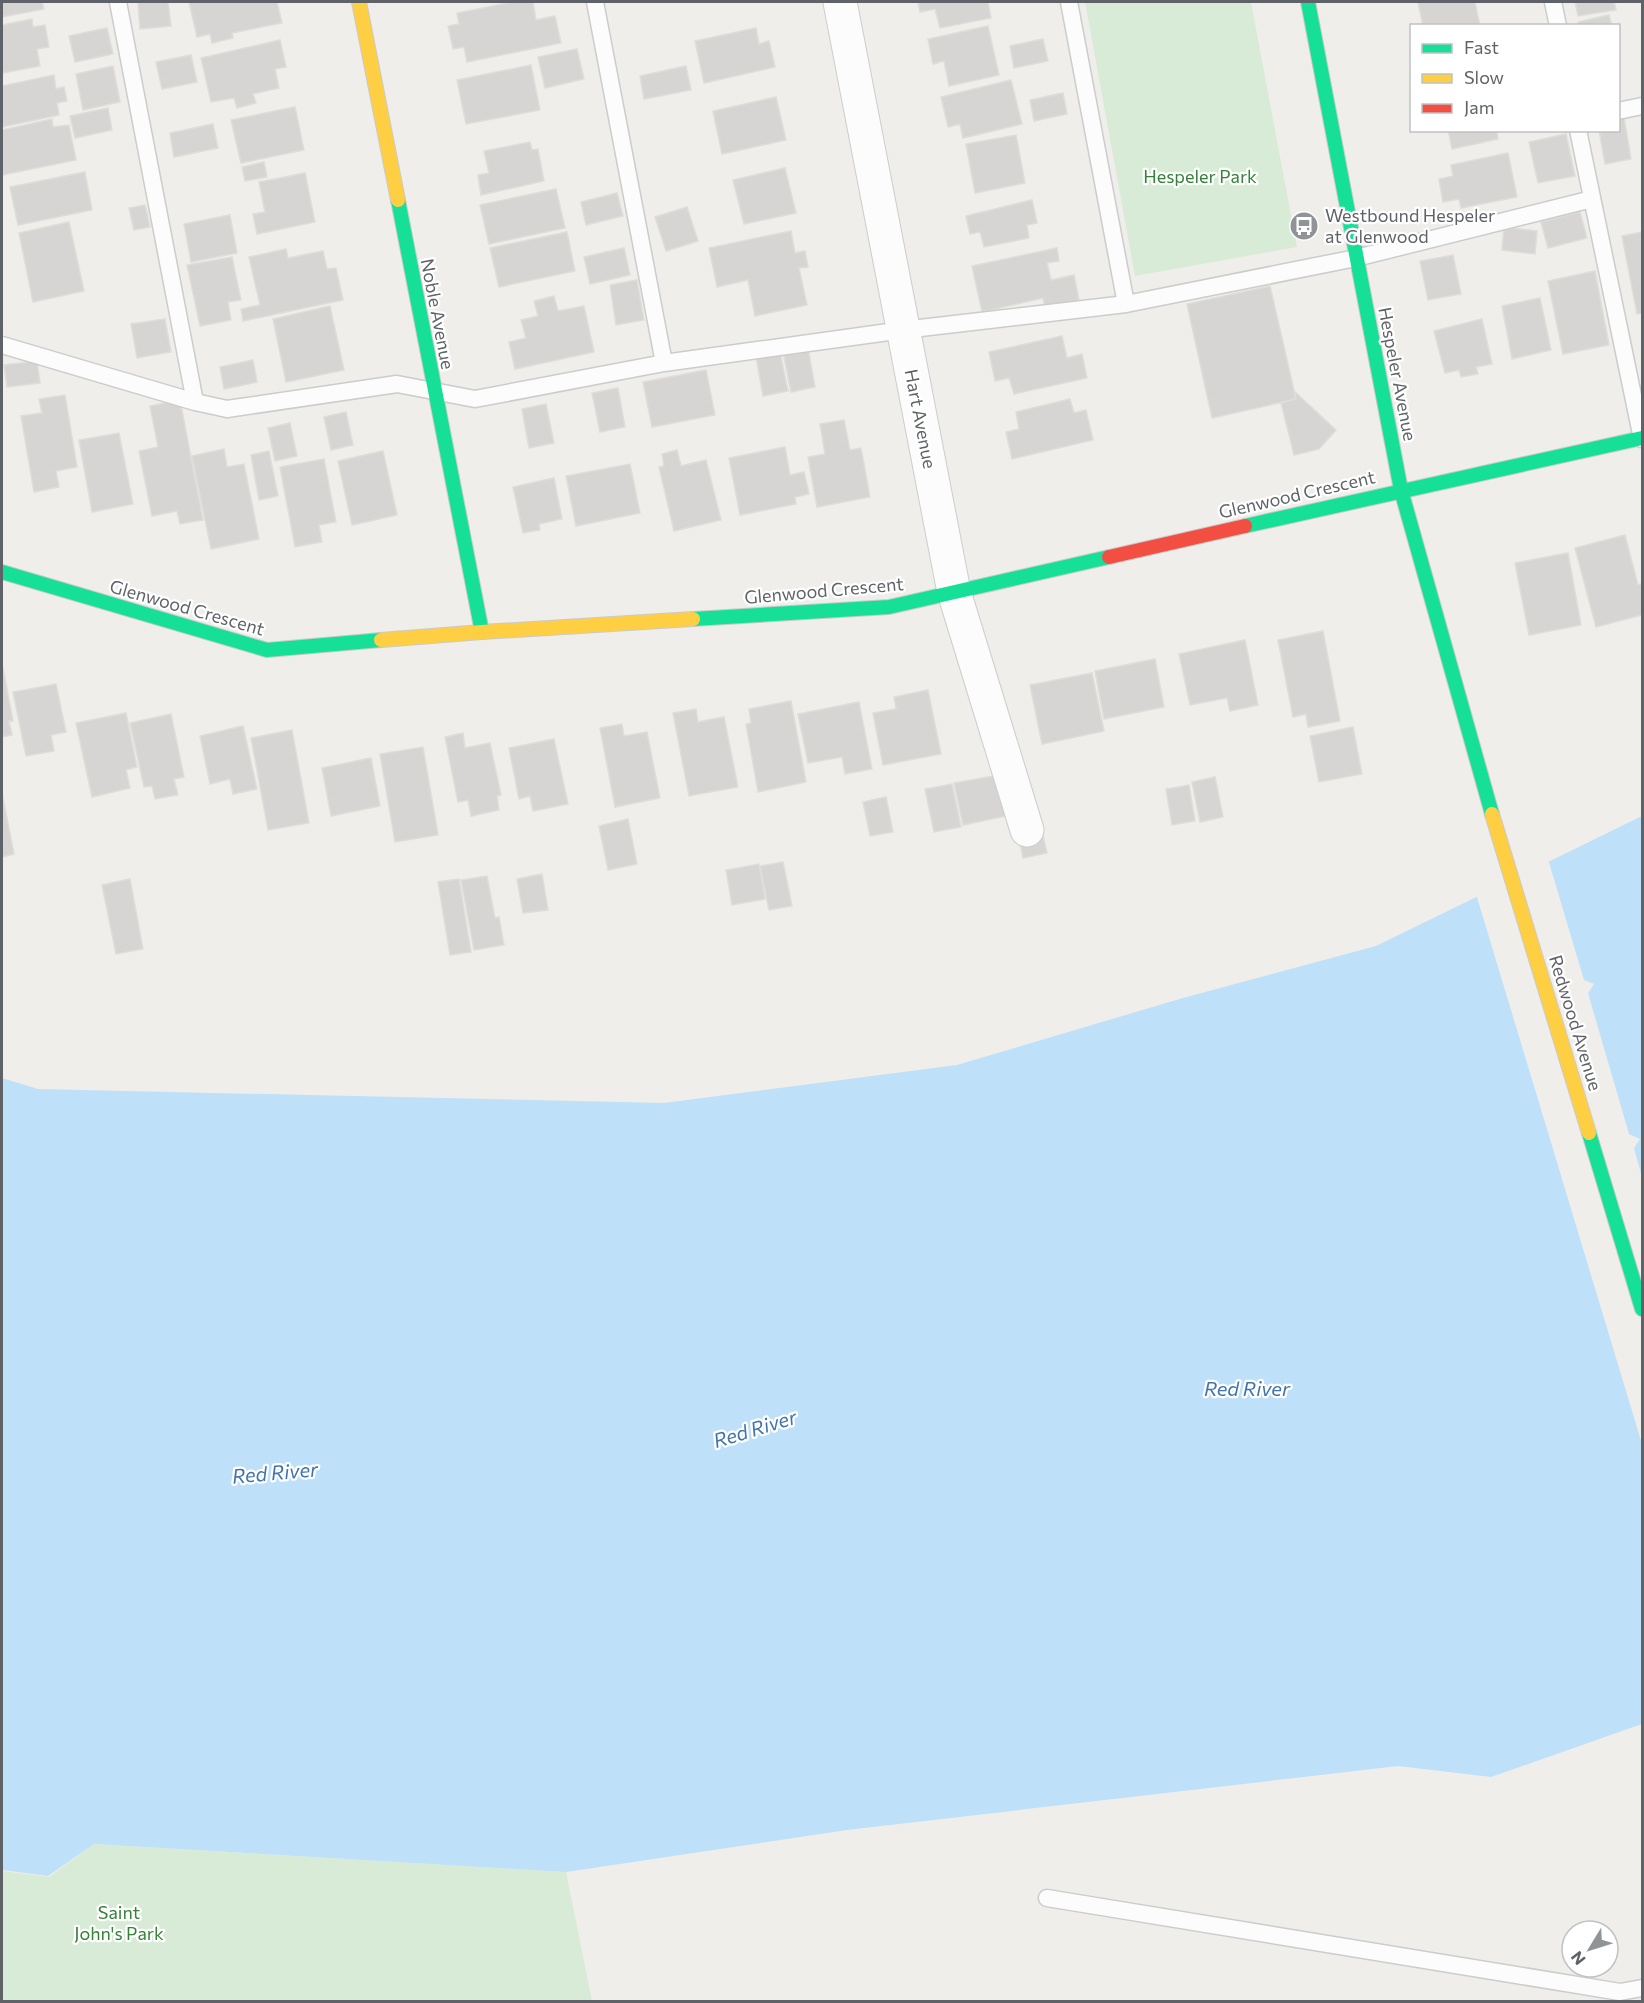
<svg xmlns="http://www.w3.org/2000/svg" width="1644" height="2003" font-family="Commissioner,sans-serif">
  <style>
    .green { fill: #d8ebd6 }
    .water { fill: #bfe0f9 }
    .pier { fill: #efeeea }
    .building { fill: #d6d5d3; stroke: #deddd9; stroke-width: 1.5 }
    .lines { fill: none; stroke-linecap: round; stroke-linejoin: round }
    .lane-casing { stroke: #cbcccc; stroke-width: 19 }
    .street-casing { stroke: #cbcccc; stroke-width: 35 }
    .fast-casing { stroke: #cacacb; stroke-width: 16 }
    .slow-casing { stroke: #cacacb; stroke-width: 16 }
    .jam-casing { stroke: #cacacb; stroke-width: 16 }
    .lane { stroke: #fdfcfc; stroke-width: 16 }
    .street { stroke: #fdfcfc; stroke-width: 33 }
    .fast { stroke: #16e098; stroke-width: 14 }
    .slow { stroke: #ffcf43; stroke-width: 14 }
    .jam { stroke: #f24e42; stroke-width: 14 }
    .labels { text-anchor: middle; stroke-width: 4.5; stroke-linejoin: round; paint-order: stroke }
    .park-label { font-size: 18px; fill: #348238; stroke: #fff }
    .poi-label { font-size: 18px; fill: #5f6368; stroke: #fff; text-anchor: start }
    .street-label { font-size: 18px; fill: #5f6368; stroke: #fff }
    .water-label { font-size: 20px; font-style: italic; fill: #4174aa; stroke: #fff }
  </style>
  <rect width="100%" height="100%" fill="#efeeea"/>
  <path class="green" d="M1085,2H1251L1297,247L1135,276Z
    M94,1844L566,1872L592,2001L2,2002V1871L49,1877Z"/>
  <path class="water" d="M1642,816V1724L1491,1777L1398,1766L847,1830L566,1872L94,1844L48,1876L2,1870V1078L38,1089L664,1103L957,1065L1183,998L1376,946Z"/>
  <path class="pier" d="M1548,859L1584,980L1594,984L1588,993L1629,1134L1640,1139L1634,1148L1642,1177V1444L1476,894Z"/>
  <path class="building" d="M2,2H42L44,9L2,17Z
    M138,2H168L171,26L140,29Z
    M189,2H277L282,23L232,33L233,38L212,43L210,34L197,37Z
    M513,2H533L536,20L555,16L561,43L467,62L464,47L453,49L448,26L459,24L457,13Z
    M918,2H988L991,18L940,28L935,9L920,12Z
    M1418,2H1475L1480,26H1423Z
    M1575,2H1614L1616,10L1578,16Z
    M1609,15L1612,26H1579L1578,22Z
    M32,19L33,27L45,25L49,47L37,49L40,66L2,73V25Z
    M988,26L999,75L949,86L944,61L933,64L928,39Z
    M107,28L113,54L75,62L69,36Z
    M756,28L759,44L769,41L775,67L704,83L695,41Z
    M1043,39L1048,61L1014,68L1010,46Z
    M280,40L286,67L275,69L279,88L253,94L256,103L237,108L234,98L211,102L201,58Z
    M577,49L584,79L545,88L538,57Z
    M191,55L197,82L162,89L156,62Z
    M531,65L540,110L466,124L457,80Z
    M113,66L120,102L83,110L76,74Z
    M686,66L691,90L644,99L640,76Z
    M54,75L56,89L64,87L67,101L57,103L59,115L2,127V86Z
    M1011,80L1022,124L963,138L960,124L948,127L941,97Z
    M1063,93L1067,114L1034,121L1030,100Z
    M776,97L786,140L722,154L713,111Z
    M295,107L304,150L241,163L231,120Z
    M108,108L112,130L75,138L70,116Z
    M1624,117L1631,159L1605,164L1599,130H1618V118Z
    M52,119L53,127L69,125L76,160L2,175V130Z
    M213,124L218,148L174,157L170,133Z
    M1448,130H1497L1498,139L1452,149Z
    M1566,134L1575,176L1538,183L1529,142Z
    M1016,135L1025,183L975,193L966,144Z
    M530,142L532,150L538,149L544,181L481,195L478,175L489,173L484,151Z
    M1508,153L1517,197L1461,208L1459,199L1443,202L1439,179L1453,176L1451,165Z
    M264,162L267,177L245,181L242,167Z
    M785,168L796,213L744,224L733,180Z
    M85,172L92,210L18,225L10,187Z
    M305,173L315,222L257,234L253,214L265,212L259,182Z
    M556,189L565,228L489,244L480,205Z
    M617,193L623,216L586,225L581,202Z
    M1032,200L1037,223L1027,225L1029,238L984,247L980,232L970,234L966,216Z
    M145,205L150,227L134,230L129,208Z
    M687,207L698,241L666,251L655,217Z
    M1580,212L1587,238L1548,248L1541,222Z
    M230,215L237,253L191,262L184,224Z
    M69,222L84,291L33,302L19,233Z
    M1504,227L1537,231L1535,254L1502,250Z
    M791,231L795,253L805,251L808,267L799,268L807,305L755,316L748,280L717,287L709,248Z
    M567,232L575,271L499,287L490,248Z
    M1642,232V313L1637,314L1622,236Z
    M624,248L630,275L590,284L584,257Z
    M1057,248L1059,261L1047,263L1051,280L1074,275L1079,300L1045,308L1043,298L982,312L972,266Z
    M286,249L288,258L323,251L327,269L336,268L343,300L243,321L241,309L260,305L249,257Z
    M1453,255L1461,294L1428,300L1420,261Z
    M232,257L241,300L228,302L231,320L200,326L187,265Z
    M1595,271L1609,345L1563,354L1548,281Z
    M637,280L644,320L616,325L610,285Z
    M1270,286L1296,399L1212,418L1187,304Z
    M554,296L558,311L584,306L594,352L515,369L509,342L526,338L521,320L538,316L534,301Z
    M1540,298L1551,350L1512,359L1502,306Z
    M330,306L344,370L286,382L273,319Z
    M165,319L171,352L137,358L131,324Z
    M1482,319L1492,364L1476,367L1478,374L1461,377L1459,370L1445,373L1434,331Z
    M1062,336L1067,358L1082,354L1087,378L1014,394L1009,378L995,381L989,352Z
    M808,348L815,387L791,392L783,352Z
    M780,352L788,391L763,396L756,357Z
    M253,360L257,382L224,389L220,367Z
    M37,361L40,383L7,387L4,365Z
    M706,370L715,415L652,427L643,382Z
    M618,388L625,427L600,432L592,393Z
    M1294,391L1336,430L1319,449L1294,455L1281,403L1296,399Z
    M65,395L77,467L56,471L59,487L34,492L21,416L42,413L39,399Z
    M1070,399L1074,413L1086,410L1093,440L1012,459L1006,432L1019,429L1016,412Z
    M180,400L203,520L180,524L177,511L152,516L139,451L158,447L150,406Z
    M546,404L554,443L529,448L522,409Z
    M346,412L353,445L331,450L324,417Z
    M844,420L850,450L861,448L870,497L817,507L808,457L825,454L820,424Z
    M290,423L297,456L275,461L268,428Z
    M119,433L133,504L92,512L79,440Z
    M785,447L790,475L804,472L809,494L795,497L796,504L740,515L729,458Z
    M224,449L227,467L244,464L259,539L211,549L192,456Z
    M677,450L681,466L706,460L721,520L674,531L659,467L664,466L662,454Z
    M269,451L278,496L259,500L251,455Z
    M383,451L397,515L352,525L338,461Z
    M324,459L336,522L319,525L322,542L295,547L280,467Z
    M630,464L640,513L576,526L566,476Z
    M554,478L562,519L539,524L540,530L523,533L513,487Z
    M1625,535L1638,585L1642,584V615L1596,627L1575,548Z
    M1568,553L1581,625L1529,635L1515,563Z
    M1323,631L1340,721L1308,727L1306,714L1293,717L1278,640Z
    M1245,640L1258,705L1230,711L1227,698L1190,705L1179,654Z
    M1155,659L1164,707L1104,719L1095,671Z
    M3,668L13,721H9L12,735L2,737V669Z
    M1092,673L1104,731L1042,744L1030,685Z
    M56,684L66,732L51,735L54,751L26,756L13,692Z
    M928,690L941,754L883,765L873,713L896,709L894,697Z
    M791,701L806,782L758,792L746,724L751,723L749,709Z
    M859,702L872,769L845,774L842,757L808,763L798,714Z
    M696,709L698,722L724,717L738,787L689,796L673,713Z
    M126,713L137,767L126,770L130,788L92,797L76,723Z
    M171,714L184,777L174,779L178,795L155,799L152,786L144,787L130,723Z
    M622,724L624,736L647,732L660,798L615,807L600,728Z
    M243,726L257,789L233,794L230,779L210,784L200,736Z
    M1353,727L1362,774L1319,782L1310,736Z
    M292,730L309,823L268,830L251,738Z
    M463,733L465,748L490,743L501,795L497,796L499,810L471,816L468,800L458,802L445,737Z
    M554,739L568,804L533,811L530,796L519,799L509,748Z
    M423,747L438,835L395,842L380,754Z
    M371,758L380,806L331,816L322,768Z
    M1004,774L1015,814L963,825L954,783Z
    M1215,777L1223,817L1200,822L1192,782Z
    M952,784L961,827L934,832L925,789Z
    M1189,785L1195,821L1172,825L1166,789Z
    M2,793L14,854L2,857Z
    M886,797L893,832L870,836L863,802Z
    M628,819L637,864L608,870L599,826Z
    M1041,826L1047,853L1023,858L1018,831Z
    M783,862L792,906L769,910L760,866Z
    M759,864L765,899L732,905L726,870Z
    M542,874L548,910L523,913L517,879Z
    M487,876L495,918L499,917L504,945L474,950L461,880Z
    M130,879L143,949L116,954L102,885Z
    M459,879L471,952L450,955L438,882Z"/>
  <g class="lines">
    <g class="lane-casing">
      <path id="lane" d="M118,2L195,402
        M595,2L664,363
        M1069,2L1126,304
        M1553,2L1558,26
        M1618,111L1642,106
        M1578,130L1642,439
        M2,345L195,402L227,409L397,384L475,399L664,363L903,330L1126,304L1356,258L1592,199
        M1047,1898L1620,1992L1642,1988"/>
    </g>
    <g class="street-casing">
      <path id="street" d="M840,2L954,592L1027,830"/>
    </g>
    <g class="fast-casing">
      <path id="fast" d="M1308,2L1401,490L1492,814
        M398,200L482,632
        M1245,526L1642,438
        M2,572L267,650L381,640
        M693,619L889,607L1109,557
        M1589,1133L1642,1309"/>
    </g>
    <g class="slow-casing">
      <path id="slow" d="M359,2L398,200
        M381,640L482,632L693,619
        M1492,814L1589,1133"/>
    </g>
    <g class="jam-casing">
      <path id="jam" d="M1109,557L1245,526"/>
    </g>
    <use href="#lane" class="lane"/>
    <use href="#street" class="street"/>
    <use href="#fast" class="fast"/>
    <use href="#slow" class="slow"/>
    <use href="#jam" class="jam"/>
  </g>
  <defs>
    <g id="bus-disc" transform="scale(1.5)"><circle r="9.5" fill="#919496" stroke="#fff"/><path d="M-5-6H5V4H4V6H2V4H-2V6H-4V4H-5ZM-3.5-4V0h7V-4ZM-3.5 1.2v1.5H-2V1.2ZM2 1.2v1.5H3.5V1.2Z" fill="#fff"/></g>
  </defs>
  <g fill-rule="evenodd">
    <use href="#bus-disc" x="1304" y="226"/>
  </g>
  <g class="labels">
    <g class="park-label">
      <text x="1200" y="183">Hespeler Park</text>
      <text x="119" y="1919">Saint<tspan x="119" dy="21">John's Park</tspan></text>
    </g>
    <g class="poi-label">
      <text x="1325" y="222">Westbound Hespeler<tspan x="1325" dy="21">at Glenwood</tspan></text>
    </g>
    <g class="street-label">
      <text transform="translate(437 314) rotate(79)" y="6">Noble Avenue</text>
      <text transform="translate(1397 374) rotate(79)" y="6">Hespeler Avenue</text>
      <text transform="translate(920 419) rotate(79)" y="6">Hart Avenue</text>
      <text transform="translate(1297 495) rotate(-13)" y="6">Glenwood Crescent</text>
      <text transform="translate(824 591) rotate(-5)" y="6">Glenwood Crescent</text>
      <text transform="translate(187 608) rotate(16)" y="6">Glenwood Crescent</text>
      <text transform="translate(1575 1023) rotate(73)" y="6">Redwood Avenue</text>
    </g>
    <g class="water-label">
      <text x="1247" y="1396">Red River</text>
      <text transform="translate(755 1429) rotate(-17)" y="7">Red River</text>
      <text transform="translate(275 1473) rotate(-5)" y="7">Red River</text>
    </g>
  </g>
  <rect width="1644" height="2003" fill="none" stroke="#5f6368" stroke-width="6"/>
  <rect x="1410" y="24" width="210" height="108" fill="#ffffff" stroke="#bfc1c3" stroke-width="1.5"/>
  <rect x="1422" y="44" width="30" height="9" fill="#16e098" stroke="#bfc1c3" stroke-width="1.5"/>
  <text x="1464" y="54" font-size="18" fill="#5f6368">Fast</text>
  <rect x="1422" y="74" width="30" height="9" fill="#ffcf43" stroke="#bfc1c3" stroke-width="1.5"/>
  <text x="1464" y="84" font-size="18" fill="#5f6368">Slow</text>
  <rect x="1422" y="104" width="30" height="9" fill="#f24e42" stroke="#bfc1c3" stroke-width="1.5"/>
  <text x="1464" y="114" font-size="18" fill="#5f6368">Jam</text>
  <g transform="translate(1590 1949) rotate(232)"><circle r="28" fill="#ffffff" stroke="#bfc1c3" stroke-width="1.5"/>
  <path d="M0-4.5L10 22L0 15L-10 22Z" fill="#919496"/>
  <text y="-9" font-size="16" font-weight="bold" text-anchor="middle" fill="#5f6368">N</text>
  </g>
</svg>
